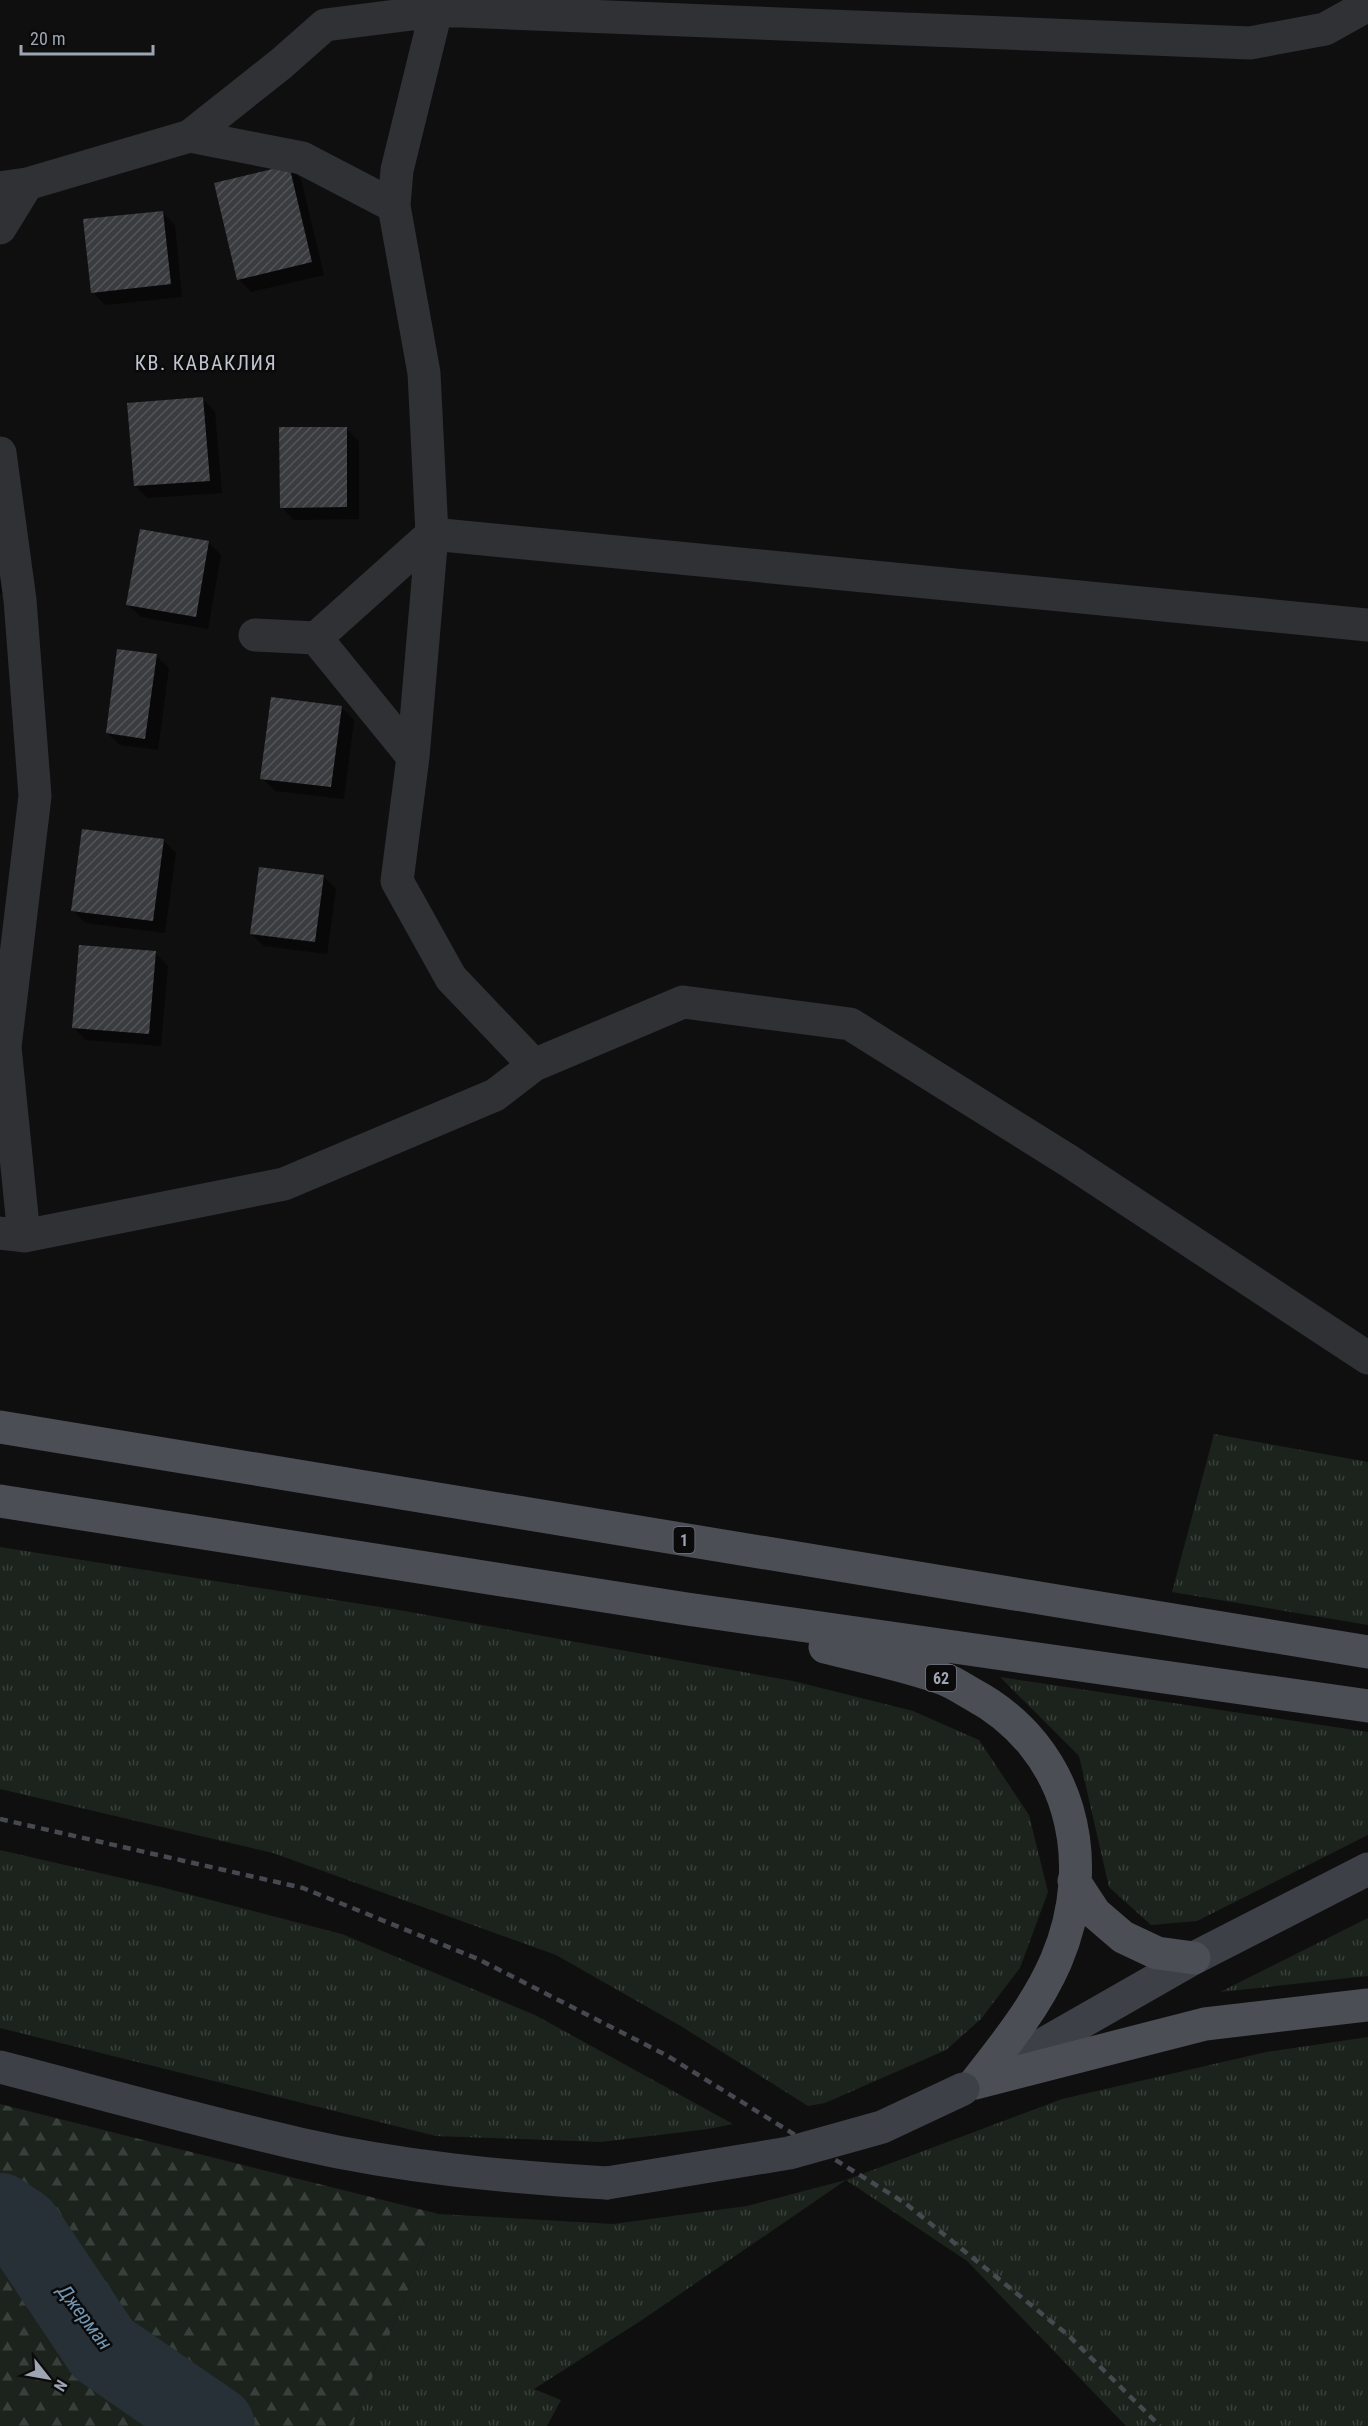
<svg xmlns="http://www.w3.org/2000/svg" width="1368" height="2426" font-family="'Roboto Condensed',sans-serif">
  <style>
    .grass { fill: url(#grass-tufts) }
    .forest { fill: url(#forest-firs) }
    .shadow { fill: #0007 }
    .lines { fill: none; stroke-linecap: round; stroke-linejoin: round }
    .river { stroke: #273036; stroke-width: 80 }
    .building { fill: url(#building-hatch) }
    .minor { stroke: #2f3135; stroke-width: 33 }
    .secondary { stroke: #3d4046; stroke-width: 33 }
    .primary { stroke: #4b4e55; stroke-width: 33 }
    .rail { stroke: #46494f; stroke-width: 4.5; stroke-dasharray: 8 6; stroke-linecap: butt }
    .secondary-bridge { stroke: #3d4046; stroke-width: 33 }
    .labels { text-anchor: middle; stroke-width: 5; stroke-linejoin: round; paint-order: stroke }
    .shield { fill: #0a0a0b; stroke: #727680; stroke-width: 1.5 }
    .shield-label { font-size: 16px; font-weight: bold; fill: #9ea5b2 }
    .neighbourhood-label { font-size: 20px; letter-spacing: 1.5px; fill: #c0c4ce; stroke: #0a0a0b }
    .water-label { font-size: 20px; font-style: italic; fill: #7296b1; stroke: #0a0a0b }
  </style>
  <defs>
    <pattern id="grass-tufts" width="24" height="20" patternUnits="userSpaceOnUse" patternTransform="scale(1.5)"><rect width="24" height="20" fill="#1b231c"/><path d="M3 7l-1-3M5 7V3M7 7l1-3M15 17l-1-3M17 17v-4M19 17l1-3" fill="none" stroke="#39403b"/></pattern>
    <pattern id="forest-firs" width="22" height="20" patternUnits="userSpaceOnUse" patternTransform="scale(1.5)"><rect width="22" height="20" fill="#1b231c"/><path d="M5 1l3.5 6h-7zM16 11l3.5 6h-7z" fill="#39403b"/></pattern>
    <pattern id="building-hatch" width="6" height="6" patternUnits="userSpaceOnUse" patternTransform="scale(1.5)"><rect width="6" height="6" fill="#3b3c40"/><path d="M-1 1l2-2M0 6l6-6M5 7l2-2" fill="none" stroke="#545559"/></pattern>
  </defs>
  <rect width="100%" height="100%" fill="#0f0f10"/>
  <path class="grass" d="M1214,1434L1368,1462V1625L1172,1592Z
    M0,1547L399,1610L793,1681L913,1711L979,1740L1029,1815L1048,1892L1020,1968L981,2019L946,2050L825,2103L808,2106L679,2025L556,1955L273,1853L0,1789Z
    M1000,1677L1368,1732V1835L1197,1921L1151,1925L1109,1887L1079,1756Z
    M0,1850L165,1888L342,1934L535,2015L733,2124L708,2129L601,2142L436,2136L0,2028Z
    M1368,1918V1976L1220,1992Z
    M1368,2037V2426H1126L967,2261L846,2180L642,2320L534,2389L561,2400L547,2426H352L439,2214L613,2224L747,2206L846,2180L1062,2099L1266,2052Z"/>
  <path class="forest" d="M0,2104L439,2214L352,2426H0Z"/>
  <path class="shadow" d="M288,166L301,179L324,275L251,292L239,279Z
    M162,212L175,225L182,297L105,305L93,292Z
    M203,399L215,412L222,493L148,498L135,486Z
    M346,429L359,441V519L294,520L281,507Z
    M0,496L18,591L0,594Z
    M209,543L221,555L208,629L141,617L128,605Z
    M156,656L169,668L158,750L120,745L107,733Z
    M341,707L354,720L344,799L275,791L262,778Z
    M164,841L176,853L165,933L85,923L73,910Z
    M323,876L336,889L327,954L264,946L251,934Z
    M155,953L168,966L161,1046L86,1040L74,1028Z"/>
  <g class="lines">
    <path class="river" d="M0,2213L22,2228L103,2349L215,2426"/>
  </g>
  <path class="building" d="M289,165L312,262L237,280L214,183Z
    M163,211L171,284L91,293L83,219Z
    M203,397L210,481L134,486L127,403Z
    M279,427H347V507L280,508Z
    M140,529L209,541L196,617L126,605Z
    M117,649L157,654L145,739L106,733Z
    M271,697L342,706L331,787L260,779Z
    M82,829L164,839L153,921L71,911Z
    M259,867L324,875L315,942L250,934Z
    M79,945L156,951L149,1034L72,1028Z"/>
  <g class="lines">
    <path class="minor" d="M442,0L436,11L397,170L394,206L424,373L432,534L413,757L397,881L451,978L534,1065
      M190,136L302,158L394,206
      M0,188L27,184L190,136L282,63L325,25L436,11H462L1250,43L1325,29L1368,5
      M0,228L27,184
      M0,453L20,600L35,796L5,1047L24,1236
      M255,635L316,638
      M413,757L316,638L432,534L1368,625
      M0,1233L24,1236L284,1184L495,1095L534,1065L683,1002L850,1024L1069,1161L1368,1358"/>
    <path class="secondary" d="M0,2067C100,2093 200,2121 300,2144C401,2167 504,2177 607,2183
      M991,2074L1194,1958L1368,1869"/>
    <path class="primary" d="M0,1427L1368,1652
      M0,1501L687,1609L1368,1706
      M825,1647C864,1657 906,1665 944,1679C953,1682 963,1689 972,1694C1071,1747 1099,1860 1056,1961C1037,2005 1005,2045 975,2083
      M1074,1881L1095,1913L1123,1937L1157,1953L1194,1958
      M975,2083L1205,2024L1368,2005"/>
    <path class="rail" d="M0,1819L303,1888L478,1959L666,2055L905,2203L1068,2335L1160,2426"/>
    <path class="secondary-bridge" d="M607,2183L789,2153L882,2127L963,2089"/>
  </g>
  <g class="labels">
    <g class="shield">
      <rect x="673.5" y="1527" width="21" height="26" rx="4.5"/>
      <rect x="926" y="1665" width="30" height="26" rx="4.5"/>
    </g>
    <g class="shield-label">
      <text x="684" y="1546">1</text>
      <text x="941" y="1684">62</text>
    </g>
    <g class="neighbourhood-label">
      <text x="206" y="370">КВ. КАВАКЛИЯ</text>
    </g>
    <g class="water-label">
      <text transform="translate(85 2317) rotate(53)" y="7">Джерман</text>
    </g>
  </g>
  <g transform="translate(48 2378) rotate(121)" stroke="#0a0a0b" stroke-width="4.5" paint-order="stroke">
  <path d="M0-4.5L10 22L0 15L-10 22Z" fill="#9ea5b2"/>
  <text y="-9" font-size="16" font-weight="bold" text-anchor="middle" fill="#9ea5b2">N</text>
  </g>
  <path d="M21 45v9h132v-9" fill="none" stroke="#9ea5b2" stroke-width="3"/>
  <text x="30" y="45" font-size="18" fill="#9ea5b2" stroke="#0a0a0b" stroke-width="4.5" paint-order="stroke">20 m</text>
</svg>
